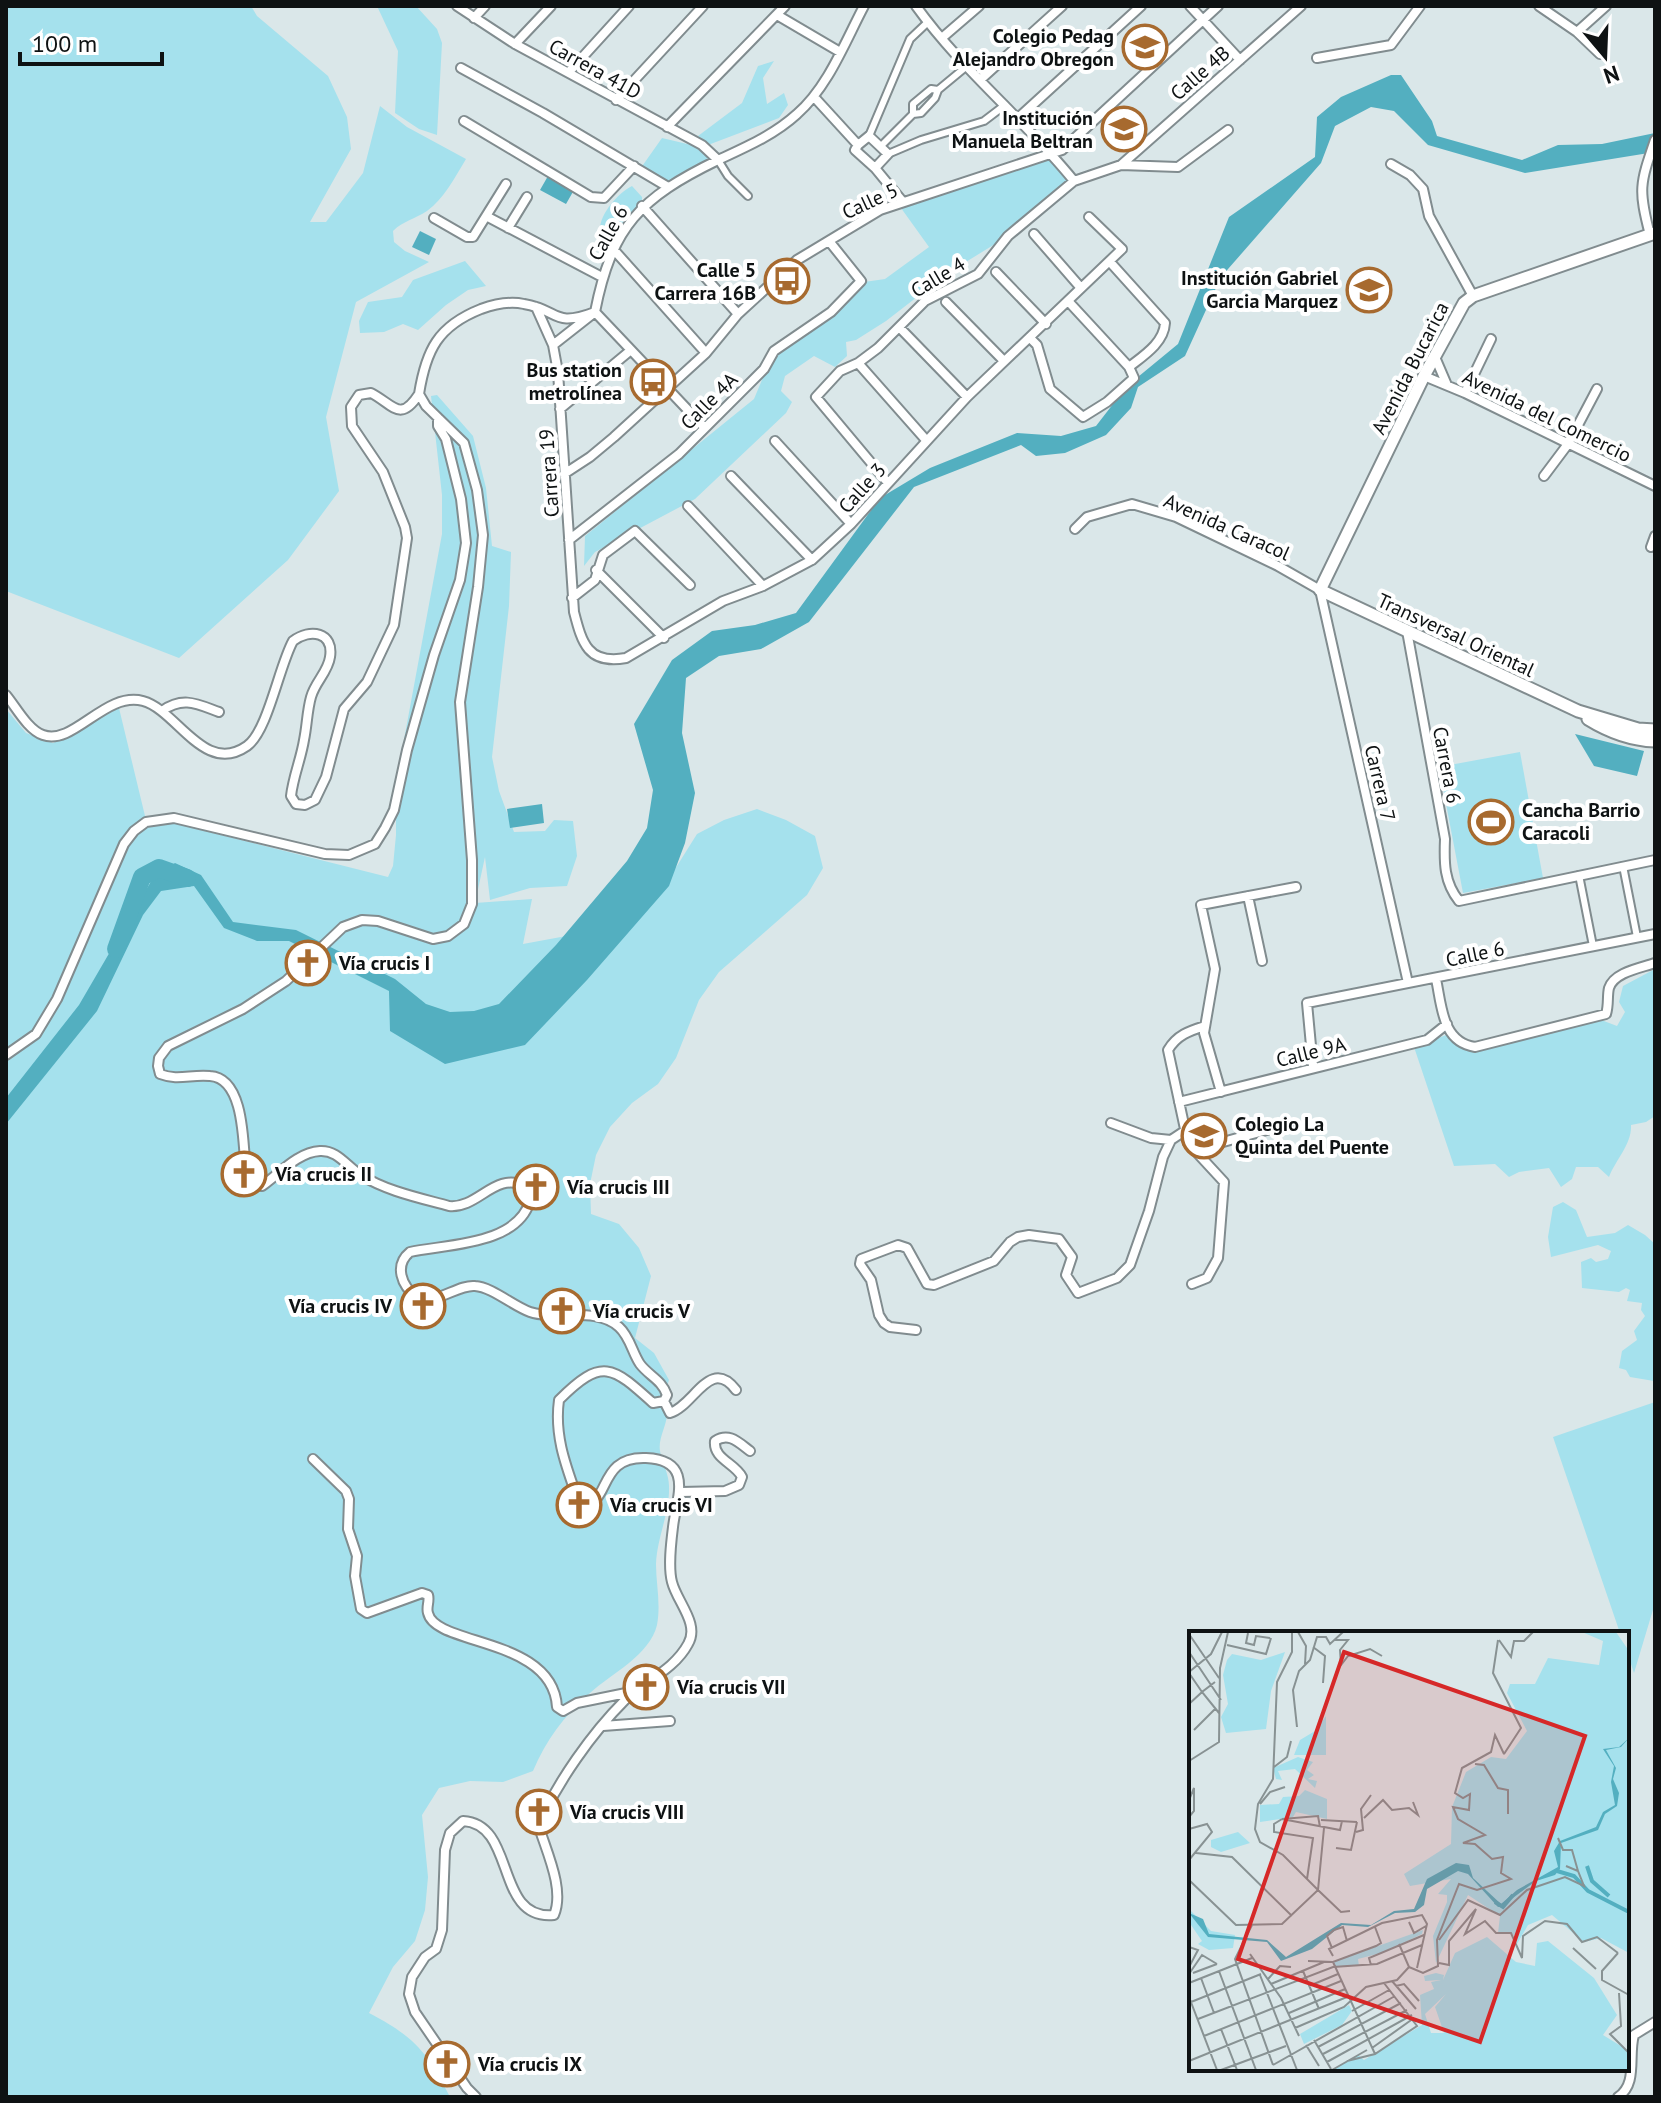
<svg xmlns="http://www.w3.org/2000/svg" width="1661" height="2103" font-family="'PT Sans',sans-serif">
  <style>
    .green { fill: #a5e1ed }
    .water { fill: #53afc0 }
    .lines { fill: none; stroke-linecap: round; stroke-linejoin: round }
    .river { stroke: #53afc0; stroke-width: 18 }
    .pedestrian-casing { stroke: #818c8f; stroke-width: 10 }
    .minor-casing { stroke: #818c8f; stroke-width: 12 }
    .secondary-casing { stroke: #818c8f; stroke-width: 15 }
    .pedestrian { stroke: #fff; stroke-width: 6 }
    .minor { stroke: #fff; stroke-width: 8 }
    .secondary { stroke: #fff; stroke-width: 11 }
    .labels { text-anchor: middle; stroke-width: 8; stroke-linejoin: round; paint-order: stroke }
    .poi-label { font-size: 20px; font-weight: bold; fill: #0e1213; stroke: #fff; text-anchor: start }
    .street-label { font-size: 20px; fill: #0e1213; stroke: #fff }
    .inset-river { fill: none; stroke: #53afc0; stroke-width: 4 }
    .inset-road { fill: none; stroke: #889293; stroke-width: 2 }
    .view { fill: #d62828; fill-opacity: 0.15; stroke: #d62828; stroke-width: 4 }
    .inset-edge { fill: none; stroke: #0e1213; stroke-width: 4 }
  </style>
  <rect width="100%" height="100%" fill="#dae7e9"/>
  <path class="green" d="M6,6H251L257,16L328,76L347,117L351,149L310,222H326L363,173L380,106L407,127L466,159C455,177 444,199 427,211C415,219 403,221 393,231L394,242L405,251L429,262L356,302L326,417L339,491L288,560L179,658L6,591Z
    M377,6H416L437,29L442,43L437,135L419,129L395,113L398,51Z
    M774,61L763,78L767,104L784,93L788,105L779,118L708,145L698,136L742,103L758,66Z
    M662,138L704,148L709,163L658,186L638,172Z
    M1051,157L1074,181L1008,236L948,273L886,321L856,340L846,342L847,356L835,367L814,356L785,376L781,391L792,402L786,413L695,499L595,552L584,566L585,536L754,399L774,351L864,282L885,279L929,247L901,208Z
    M632,186L642,197V202L613,237L600,229C600,214 618,193 632,186Z
    M465,261L486,286L468,290L446,305L418,330L403,324L384,332L360,333L359,321L368,302L402,297L413,280Z
    M437,395L473,436L486,488L492,546L511,552L509,606L492,757L499,791L514,832L545,831L554,820L573,821L577,856L567,886L530,888L490,900L485,857L475,903L532,899L523,944L588,932L665,885L697,834L724,820L757,809L786,820L815,836L823,868L807,895L719,972L699,1000L676,1058L658,1084L632,1103L610,1127L596,1155L590,1184L591,1214L619,1224L639,1248L651,1276L635,1338L654,1353L669,1380C662,1400 668,1398 667,1415C666,1427 658,1439 660,1451C662,1463 669,1474 669,1486C670,1513 657,1537 656,1564C656,1584 661,1604 657,1625C650,1655 611,1674 590,1693C564,1716 546,1740 533,1771L503,1782L470,1781L439,1788L422,1815L428,1877L425,1910L415,1941L393,1967L369,2013C415,2037 427,2052 450,2097H6V709L26,733L53,743L119,708L145,816L388,877L393,866L396,835V783L442,534V495L431,396Z
    M1520,752L1543,878L1463,893L1439,767Z
    M1655,969V1116L1646,1122L1631,1125C1632,1144 1616,1159 1609,1177L1598,1167H1576L1572,1179L1561,1187L1549,1168L1519,1172L1509,1177L1495,1164L1454,1166L1414,1047L1449,1034L1475,1047L1596,1018L1617,1026L1625,1012L1619,1002L1623,986Z
    M1563,1202L1576,1210L1587,1237L1615,1233L1628,1225L1645,1235L1655,1244L1654,1381L1630,1377L1626,1370L1619,1368L1622,1351L1637,1340L1634,1331L1645,1316L1641,1310L1642,1303L1627,1301L1630,1290L1626,1288L1619,1292L1582,1288L1581,1262L1591,1258L1596,1262L1608,1259L1611,1251L1598,1245L1551,1257L1548,1237L1553,1207Z
    M1655,1402V1603L1634,1673L1627,1652V1633H1620L1553,1437Z"/>
  <path class="water" d="M1391,75H1401L1432,121L1437,136L1522,160L1558,145L1602,144L1655,133V152L1525,173L1428,145L1394,111L1371,107L1335,126L1321,163L1221,277L1185,356L1138,387L1131,408L1106,435L1065,453L1036,456L1021,445L914,487L809,622L761,649L719,656L686,678L682,733L695,793L685,843L669,886L587,980L525,1045L445,1064L390,1031L389,991L289,941H257L224,928L194,886L161,891L143,915L97,1011L6,1124V1098L79,1005L153,878L175,863L201,875L233,922L296,930L395,979L426,1004L450,1012L474,1011L499,1004L556,945L627,861L647,828L653,790L634,724L672,660L712,631L755,625L796,613L880,498L930,468L1017,433L1061,436L1096,426L1127,386L1178,344L1229,217L1315,157L1317,117L1341,97Z
    M548,176L574,190L566,204L540,190Z
    M420,231L436,239L429,255L412,247Z
    M1575,734L1644,751L1637,776L1594,766Z
    M542,804L544,823L510,828L507,809Z"/>
  <g class="lines">
    <path class="river" d="M116,949L142,877L159,868L187,878"/>
    <g class="pedestrian-casing">
      <path id="pedestrian" d="M913,114V104L931,89L938,90
        M869,136L910,39L928,22
        M881,146L913,114L921,113L935,98L938,90L967,66
        M888,154L921,140L984,121L1005,105
        M718,160L728,176L748,196
        M1623,866L1637,937
        M1579,875L1593,946"/>
    </g>
    <g class="minor-casing">
      <path id="minor" d="M457,6L515,44L702,145L718,160
        M916,6C962,70 1025,120 1074,181
        M1190,6L1240,60
        M1539,6L1577,32L1600,54
        M777,15L840,52
        M474,18L485,6
        M1577,32L1606,6
        M943,37L979,6
        M515,44L551,6
        M1317,58L1391,45L1420,6
        M461,68L543,113L668,187
        M569,72L629,6
        M980,80L1062,6
        M815,98L858,145L855,150L875,168L903,202
        M616,100L703,6
        M1017,119L1141,6
        M464,121L591,197L604,198L634,166
        M667,127L785,6
        M858,145L869,136L888,154L875,168
        M1391,164L1410,175L1423,189L1429,216L1473,296
        M1121,165L1301,6
        M642,206L738,314
        M486,216L602,277
        M434,218L467,237H473L506,184
        M508,228L527,197
        M1034,234L1081,288
        M1650,235C1638,189 1640,184 1655,140
        M614,250L706,353
        M1110,262L1165,323C1164,343 1143,356 1129,367
        M996,272L1046,324
        M946,302L1004,361
        M536,307L553,345L558,372L574,612C582,643 588,665 626,658L723,601L763,586L812,560L851,524L967,397L1122,249L1089,217
        M595,312L704,427
        M899,327L967,397
        M1031,339L1037,345L1050,389L1083,417L1107,402L1134,378L1129,367L1068,301
        M553,345L595,312C612,226 640,198 718,160C746,147 774,135 797,114C828,87 845,42 864,6
        M1435,357L1447,385
        M858,363L926,440
        M1424,376L1465,393L1655,486
        M1465,393L1491,339
        M560,409L631,350
        M775,441L851,524
        M564,474L590,457L614,437L706,353L738,314L797,260L880,210L1062,150L1218,6
        M731,476L812,560
        M1544,476L1568,444L1597,389
        M888,483L816,397L840,371L858,363L878,348L925,301L978,274L1008,236L1074,181L1121,165L1178,167L1228,130
        M688,506L763,586
        M1075,529L1087,517L1132,504L1176,517L1278,566L1320,590L1408,983
        M569,540L679,454L764,369L774,351L831,312L861,281L829,241
        M1651,547L1655,536
        M596,570L664,638
        M572,598L595,580L603,555L635,531L690,585
        M1407,631L1445,839C1444,863 1444,882 1459,901L1655,860
        M6,695C16,707 28,730 43,735C74,746 105,691 143,701C177,710 204,776 247,746C268,731 279,666 293,641C310,628 334,632 330,657C328,672 315,682 311,697C307,711 307,726 304,740C301,759 293,777 291,796L296,804L305,805L315,800L326,777L344,709L367,682L394,625L407,538L405,527L383,472L352,426L351,407L359,395L371,393C394,405 400,423 419,394
        M162,711C183,696 197,704 219,712
        M1248,896L1262,961
        M1436,979C1442,1007 1442,1042 1475,1047L1606,1014C1609,1005 1607,996 1609,988C1614,972 1641,968 1655,963
        M6,1055L36,1034L57,999L124,844L134,831L146,822L174,818L325,854L349,855L375,844L385,828L394,810L407,750L434,655L460,580L466,543L461,499L446,439L438,426V418
        M1313,1067L1307,1003L1655,934
        M1221,1092L1204,1033L1215,969L1201,905L1296,887
        M1179,1102L1427,1040L1447,1024
        M1111,1123L1151,1138L1171,1140
        M1194,1150L1281,1126
        M1192,1284L1207,1278L1218,1258L1224,1182L1188,1143L1168,1050C1177,1035 1189,1031 1205,1026
        M916,1330L890,1327L884,1323L879,1315L871,1280L860,1264L861,1259L898,1245L907,1248L927,1284L934,1285L994,1261L1010,1242L1018,1237L1029,1235L1059,1239L1072,1257L1066,1275L1078,1293L1117,1278L1130,1265L1149,1211L1163,1157L1171,1140L1186,1130
        M664,1401L670,1413C694,1406 710,1356 736,1390
        M313,1459L346,1491L349,1499L348,1529L357,1556L355,1576L361,1609L367,1613L422,1593L428,1595C430,1601 426,1607 428,1613C435,1646 553,1637 557,1707L563,1711L577,1703L631,1692
        M681,1492L725,1491L739,1485L742,1477C735,1463 713,1459 715,1441C729,1432 738,1442 750,1451
        M603,1726L670,1721
        M476,2097L467,2088L415,2012L409,1994L412,1977L425,1957L436,1949L442,1930L445,1850L450,1833L463,1821C517,1824 494,1921 554,1915C565,1889 546,1851 538,1824C559,1781 590,1735 625,1700C645,1681 674,1670 688,1644C700,1624 677,1602 672,1582C668,1567 671,1543 673,1527C676,1499 695,1460 646,1458C598,1456 611,1502 584,1505L578,1500C566,1466 554,1436 559,1400C602,1357 612,1366 653,1403L664,1401L667,1395C662,1380 649,1376 640,1364C632,1352 630,1337 619,1327C596,1306 557,1321 530,1312C513,1306 492,1287 475,1286C458,1284 433,1307 417,1297C401,1286 394,1265 410,1252C448,1244 517,1245 530,1201L525,1186C495,1171 478,1209 449,1206C420,1198 386,1191 361,1175C347,1167 338,1150 320,1151C298,1152 279,1174 262,1186L253,1185L246,1175C243,1149 246,1078 210,1076C191,1074 178,1081 160,1074L158,1066L159,1058L168,1046L243,1009L286,981L343,927L362,920L378,921L433,939L448,936L464,924L472,904V860L460,702L478,587L483,535L477,490L464,443L426,406L419,394C426,350 438,326 481,309C495,304 510,301 524,304C560,310 552,328 595,312
        M1618,2097C1638,2084 1628,2056 1634,2035L1655,2022"/>
    </g>
    <g class="secondary-casing">
      <path id="secondary" d="M1655,233L1473,296L1464,303L1424,376L1320,590L1578,711L1638,729L1655,730
        M1588,719C1609,732 1631,740 1655,741"/>
    </g>
    <use href="#pedestrian" class="pedestrian"/>
    <use href="#minor" class="minor"/>
    <use href="#secondary" class="secondary"/>
  </g>
  <defs>
    <g id="school-ring" transform="scale(2.3)"><circle r="9.5" fill="#fff" stroke="#a76a2f" stroke-width="1.5"/><path d="M0-5L7-2L0 1L-7-2ZM-4 1L0 2.5L4 1V4Q0 6-4 4Z" fill="#a76a2f"/></g>
    <g id="bus-ring" transform="scale(2.3)"><circle r="9.5" fill="#fff" stroke="#a76a2f" stroke-width="1.5"/><path d="M-5-6H5V4H4V6H2V4H-2V6H-4V4H-5ZM-3.5-4V0h7V-4ZM-3.5 1.2v1.5H-2V1.2ZM2 1.2v1.5H3.5V1.2Z" fill="#a76a2f"/></g>
    <g id="stadium-ring" transform="scale(2.3)"><circle r="9.5" fill="#fff" stroke="#a76a2f" stroke-width="1.5"/><path d="M0-5a6.5 5 0 1 0 0 10a6.5 5 0 1 0 0-10ZM-3.5-1.8h7v3.6h-7Z" fill="#a76a2f"/></g>
    <g id="church-ring" transform="scale(2.3)"><circle r="9.5" fill="#fff" stroke="#a76a2f" stroke-width="1.5"/><path d="M-1.2-6h2.4v3.5h3.3v2.4h-3.3V6h-2.4V-.1h-3.3v-2.4h3.3Z" fill="#a76a2f"/></g>
  </defs>
  <g fill-rule="evenodd">
    <use href="#school-ring" x="1145" y="47"/>
    <use href="#school-ring" x="1124" y="129"/>
    <use href="#bus-ring" x="787" y="281"/>
    <use href="#school-ring" x="1369" y="290"/>
    <use href="#bus-ring" x="653" y="382"/>
    <use href="#stadium-ring" x="1491" y="822"/>
    <use href="#church-ring" x="308" y="963"/>
    <use href="#school-ring" x="1204" y="1136"/>
    <use href="#church-ring" x="244" y="1174"/>
    <use href="#church-ring" x="536" y="1187"/>
    <use href="#church-ring" x="423" y="1306"/>
    <use href="#church-ring" x="562" y="1311"/>
    <use href="#church-ring" x="579" y="1505"/>
    <use href="#church-ring" x="646" y="1687"/>
    <use href="#church-ring" x="539" y="1812"/>
    <use href="#church-ring" x="447" y="2064"/>
  </g>
  <g class="labels">
    <g class="poi-label">
      <text x="1114" y="43" text-anchor="end">Colegio Pedag<tspan x="1114" dy="23">Alejandro Obregon</tspan></text>
      <text x="1093" y="125" text-anchor="end">Institución<tspan x="1093" dy="23">Manuela Beltran</tspan></text>
      <text x="756" y="277" text-anchor="end">Calle 5<tspan x="756" dy="23">Carrera 16B</tspan></text>
      <text x="1338" y="285" text-anchor="end">Institución Gabriel<tspan x="1338" dy="23">Garcia Marquez</tspan></text>
      <text x="622" y="377" text-anchor="end">Bus station<tspan x="622" dy="23">metrolínea</tspan></text>
      <text x="1522" y="817">Cancha Barrio<tspan x="1522" dy="23">Caracoli</tspan></text>
      <text x="339" y="970">Vía crucis I</text>
      <text x="1235" y="1131">Colegio La<tspan x="1235" dy="23">Quinta del Puente</tspan></text>
      <text x="275" y="1181">Vía crucis II</text>
      <text x="567" y="1194">Vía crucis III</text>
      <text x="392" y="1313" text-anchor="end">Vía crucis IV</text>
      <text x="593" y="1318">Vía crucis V</text>
      <text x="610" y="1512">Vía crucis VI</text>
      <text x="677" y="1694">Vía crucis VII</text>
      <text x="570" y="1819">Vía crucis VIII</text>
      <text x="478" y="2071">Vía crucis IX</text>
    </g>
    <g class="street-label">
      <text transform="translate(595 69) rotate(29)" y="7">Carrera 41D</text>
      <text transform="translate(1200 73) rotate(-41)" y="7">Calle 4B</text>
      <text transform="translate(870 201) rotate(-25)" y="7">Calle 5</text>
      <text transform="translate(608 233) rotate(-61)" y="7">Calle 6</text>
      <text transform="translate(938 277) rotate(-31)" y="7">Calle 4</text>
      <text transform="translate(1410 368) rotate(-63)" y="7">Avenida Bucarica</text>
      <text transform="translate(709 401) rotate(-45)" y="7">Calle 4A</text>
      <text transform="translate(1547 416) rotate(26)" y="7">Avenida del Comercio</text>
      <text transform="translate(549 473) rotate(-94)" y="7">Carrera 19</text>
      <text transform="translate(862 488) rotate(-48)" y="7">Calle 3</text>
      <text transform="translate(1227 527) rotate(24)" y="7">Avenida Caracol</text>
      <text transform="translate(1456 635) rotate(25)" y="7">Transversal Oriental</text>
      <text transform="translate(1447 765) rotate(79)" y="7">Carrera 6</text>
      <text transform="translate(1380 783) rotate(77)" y="7">Carrera 7</text>
      <text transform="translate(1475 954) rotate(-12)" y="7">Calle 6</text>
      <text transform="translate(1311 1052) rotate(-14)" y="7">Calle 9A</text>
    </g>
  </g>
  <g transform="translate(1189 1631)">
    <rect width="440" height="440" fill="#dae7e9"/>
    <path d="M393,1H427L440,20V322L412,307L395,311L363,284L339,294L328,313L324,303L309,302L311,285L279,264L247,332L244,305L258,271V264L249,263L262,248L221,255L215,243L262,213L263,176L277,141L302,126L317,128L338,100L318,62L321,53H346L359,27L410,34L414,10ZM96,21L82,60L77,98L37,102L32,86L39,73L34,44L38,29L43,23L72,29ZM137,85V124H105L111,109L126,100ZM109,126L124,131L118,139L125,144L119,148L128,150L126,157L106,138L89,140L93,149L87,148L84,137ZM116,159L138,168V188L107,181L104,186L71,191V174L90,173L94,166L110,165ZM49,201L61,212L32,221L22,216V209ZM0,278L22,300L46,304L44,317L20,319L9,313L13,310L0,291ZM234,299L233,303L196,321L169,328L170,335H146L144,331ZM298,306L327,331L346,335L348,312L359,310L405,347L428,384L414,404L440,420V439H143L169,424L175,429L233,394L231,364L245,358L242,351L252,349L236,350L235,345L247,342L255,344L254,349L266,322ZM257,363L246,376L255,402H242L236,383ZM160,374L163,380L153,394L115,413L111,403Z" fill="#a5e1ed" fill-rule="evenodd"/>
    <path d="M440,107L432,116L417,119L427,137L424,148L430,162L428,175L416,183L409,199L372,212L371,238L366,244L347,250L313,275L309,276L279,243L269,240L238,258L235,274L226,281L206,282L179,296L153,294L123,318L92,330L78,311L19,306L0,282L14,288L20,303L78,309L97,326L152,292L182,294L205,280L225,278L238,248L267,232L280,234L284,247L312,273L328,259L369,236L365,220L371,210L407,196L414,181L426,174L422,151L425,135L414,118L430,116Z" fill="#53afc0"/>
    <path class="inset-river" d="M398,235L403,250L420,265M368,240L385,245L399,260L440,281M306,271L314,276L324,264"/>
    <path class="inset-road" d="M109,1L117,15L116,33M59,2L57,12L65,14L67,5L81,7M0,3L30,47M145,9H159L151,19L152,34L159,25L181,18L193,25M309,9L304,42L332,97L315,123M310,9L322,26L325,10H335L344,1M38,14L77,23L82,7M124,16L136,25L134,52M0,21L32,69M0,41L22,23L33,1M0,42L13,61L0,73M26,51L13,61L30,82M108,96L104,59L110,40L121,29L128,6H137L141,13L154,1M5,99L26,78M0,130L30,111L31,37L39,1M286,133L295,134L309,157L319,159V183M85,136L98,126L102,110M0,169L5,157V180L0,186M71,173L81,161L96,156M175,187L194,169L203,179L220,177L229,184L224,171M93,188L85,193V201L124,207L118,248M93,188L151,199L153,190M93,188L129,185L131,196M132,189L168,191M135,197L129,259L152,281L161,280M0,198L18,193L23,201L0,229M167,201L174,199L172,178L182,164M369,207L374,219H383L389,240M147,217L162,219L168,191M7,222L43,226L103,285M0,249L47,294L93,293L129,259L94,224L71,211L66,198L69,173L84,148L88,51L103,21V1M220,291L225,302L237,295M63,294L46,328L84,434M250,309L279,269L311,284L338,259L376,246L395,255L389,240L377,235M210,313L220,336M0,316L9,319L0,336M143,317L138,305L145,299L154,296L158,310M384,317L407,338M429,322L413,340V349L440,364M61,323L92,367L110,405M144,325L140,318L193,292L233,284L238,293L228,337M119,330L144,331L187,315L192,312L186,296M144,331L186,423M250,332L260,334V310L287,278L276,303L296,290L307,302H322L333,327L334,305L356,290L378,293L393,311L408,306L429,322M182,334L180,327L235,304M220,336L234,342L249,335L248,309L270,253L288,259L322,248L312,242L314,226L303,228L286,213L274,212L296,204L269,188L264,176L280,179L281,163L274,167L266,162L273,137L302,121L306,104L315,123M30,340L67,439M114,340L130,378M4,342L28,333M0,343L13,324L28,333M71,344L108,439M12,347L25,382M79,348L91,335L102,336M203,350L227,378M0,352L63,327M82,353L135,331M120,355L149,343M207,355L215,353L230,370M430,362L432,395L421,403L440,422M0,366L28,439M2,371L72,343M163,380L200,359M100,382L156,358M9,388L144,336L188,333L233,314M106,397L155,376L177,356L208,349L220,336M32,398L48,439M15,405L152,350M125,409L142,438M117,414L130,435M129,416L212,372M183,417L225,387M134,423L218,379M0,430L158,366M158,430L186,423L228,395L195,352M138,431L223,384M84,434L206,365M32,439L97,415M143,439L178,419"/>
    <path class="view" d="M155,21L396,105L291,411L49,328Z"/>
    <rect width="440" height="440" class="inset-edge"/>
  </g>
  <rect width="1661" height="2103" fill="none" stroke="#0e1213" stroke-width="16"/>
  <g transform="translate(1605 56) rotate(161)" stroke="#ffffff" stroke-width="6" paint-order="stroke">
  <path d="M0-6L14 30L0 20L-14 30Z" fill="#0e1213"/>
  <text y="-12" font-size="22" font-weight="bold" text-anchor="middle" fill="#0e1213">N</text>
  </g>
  <path d="M20 52v12h142v-12" fill="none" stroke="#0e1213" stroke-width="4"/>
  <text x="32" y="52" font-size="24" fill="#0e1213" stroke="#ffffff" stroke-width="6" paint-order="stroke">100 m</text>
</svg>
